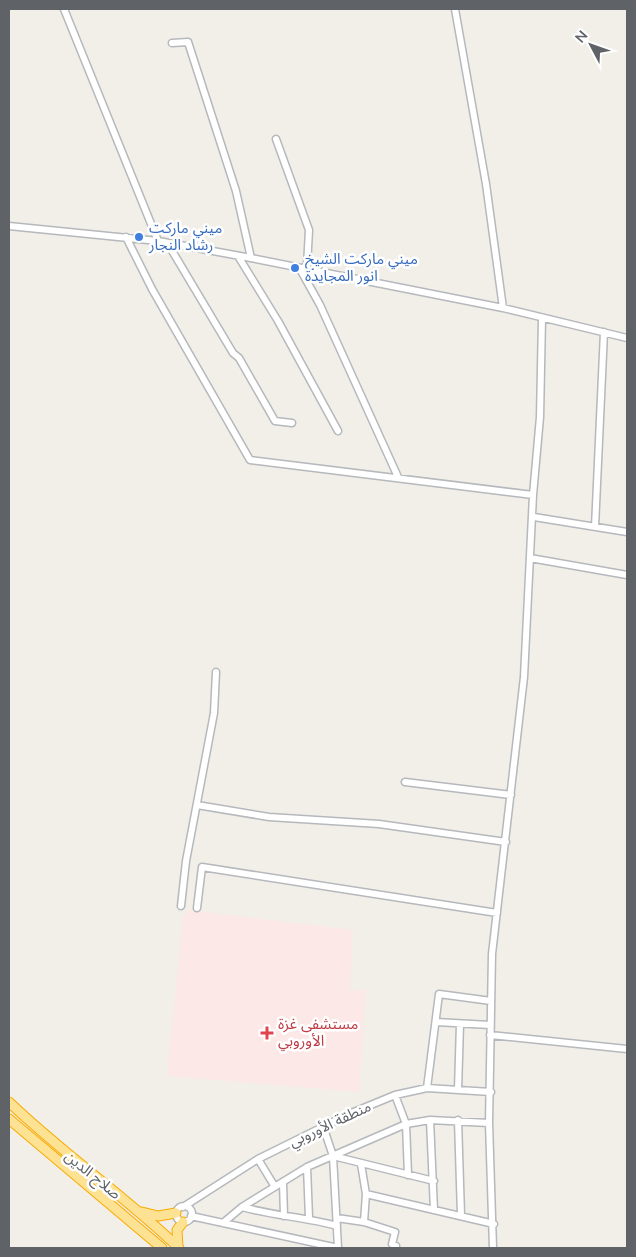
<svg xmlns="http://www.w3.org/2000/svg" width="636" height="1257" font-family="Mulish,'Noto Sans Arabic',sans-serif">
  <style>
    .medical { fill: #fce8e6 }
    .lines { fill: none; stroke-linecap: round; stroke-linejoin: round }
    .minor-casing { stroke: #b5b8bc; stroke-width: 9 }
    .highway-casing { stroke: #f9ab00; stroke-width: 11 }
    .minor { stroke: #fff; stroke-width: 6 }
    .highway { stroke: #fde293; stroke-width: 9 }
    .shop-dot { fill: #3f7fe0; stroke: #fff; stroke-width: 2 }
    .health-dot { fill: #e0444e; stroke: #fff; stroke-width: 2 }
    .labels { text-anchor: middle; stroke-width: 5; stroke-linejoin: round; paint-order: stroke }
    .shop-label { font-size: 15px; fill: #366cbe; stroke: #fff; text-anchor: start }
    .health-label { font-size: 15px; fill: #be3a42; stroke: #fff; text-anchor: start }
    .street-label { font-size: 15px; fill: #5f6368; stroke: #fff }
  </style>
  <rect width="100%" height="100%" fill="#f1efe8"/>
  <path class="medical" d="M188,910L353,930L350,990H366L359,1092L167,1076L183,916Z"/>
  <g class="lines">
    <g class="minor-casing">
      <path id="minor" d="M64,9L158,241
        M455,9L486,184L503,308
        M172,43L188,42L236,191L251,258
        M276,139L309,230L307,266L300,269L320,305L398,477
        M9,226L158,241L251,258L503,308L627,338
        M126,237L152,289L250,460L533,495
        M168,244L233,353L239,358L275,421L292,423
        M238,256L278,321L338,431
        M534,517L627,532
        M595,527L604,332
        M530,558L627,575
        M405,782L511,795
        M197,805L269,817L379,824L506,842
        M181,906L186,861L214,713L216,672
        M197,908L202,867L497,913
        M436,1022L490,1025
        M490,1035L627,1049
        M427,1088L439,994L491,1001
        M458,1090L460,1024
        M395,1095L406,1124L408,1175
        M430,1120L434,1210
        M458,1120L461,1215
        M323,1126L333,1156L434,1181
        M333,1156L338,1248
        M258,1159L275,1187
        M361,1164L366,1194
        M307,1167L309,1218
        M283,1183L284,1216
        M176 1214a8 8 0 1 1 16 0a8 8 0 1 1-16 0Z
        M183,1207L258,1159L349,1114L395,1095L427,1088L491,1092
        M242,1207C274,1216 306,1217 337,1226
        M191,1216L338,1248
        M337,1218L364,1222L395,1232L392,1244L396,1246L395,1248
        M364,1222L366,1194L494,1224
        M223,1223L242,1207L307,1167L406,1124L430,1120L489,1123
        M493,1248L489,1123L492,954L524,677L533,495L540,417L542,318"/>
    </g>
    <g class="highway-casing">
      <path id="highway" d="M9,1102C63,1154 125,1196 179,1248
        M9,1119L162,1248
        M142,1212L158,1216L176,1213
        M178,1247L177,1230L183,1222"/>
    </g>
    <use href="#minor" class="minor"/>
    <use href="#highway" class="highway"/>
  </g>
  <g class="shop-dot">
    <circle cx="139" cy="237" r="5"/>
    <circle cx="295" cy="268" r="5"/>
  </g>
  <path class="health-dot" d="M264.5 1025.5h5v5h5v5h-5v5h-5v-5h-5v-5h5z"/>
  <g class="labels">
    <g class="shop-label">
      <text x="149" y="233">ميني ماركت<tspan x="149" dy="17">رشاد النجار</tspan></text>
      <text x="305" y="264">ميني ماركت الشيخ<tspan x="305" dy="17">انور المجايدة</tspan></text>
    </g>
    <g class="health-label">
      <text x="278" y="1029">مستشفى غزة<tspan x="278" dy="17">الأوروبي</tspan></text>
    </g>
    <g class="street-label">
      <text transform="translate(330 1124) rotate(-25)" y="5">منطقة الأوروبي</text>
      <text transform="translate(93 1175) rotate(39)" y="5">صلاح الدين</text>
    </g>
  </g>
  <rect width="636" height="1257" fill="none" stroke="#5f6368" stroke-width="20"/>
  <g transform="translate(591 45) rotate(311)" stroke="#ffffff" stroke-width="4" paint-order="stroke">
  <path d="M0-4L9 19L0 12L-9 19Z" fill="#5f6368"/>
  <text y="-8" font-size="14" font-weight="bold" text-anchor="middle" fill="#5f6368">N</text>
  </g>
</svg>
